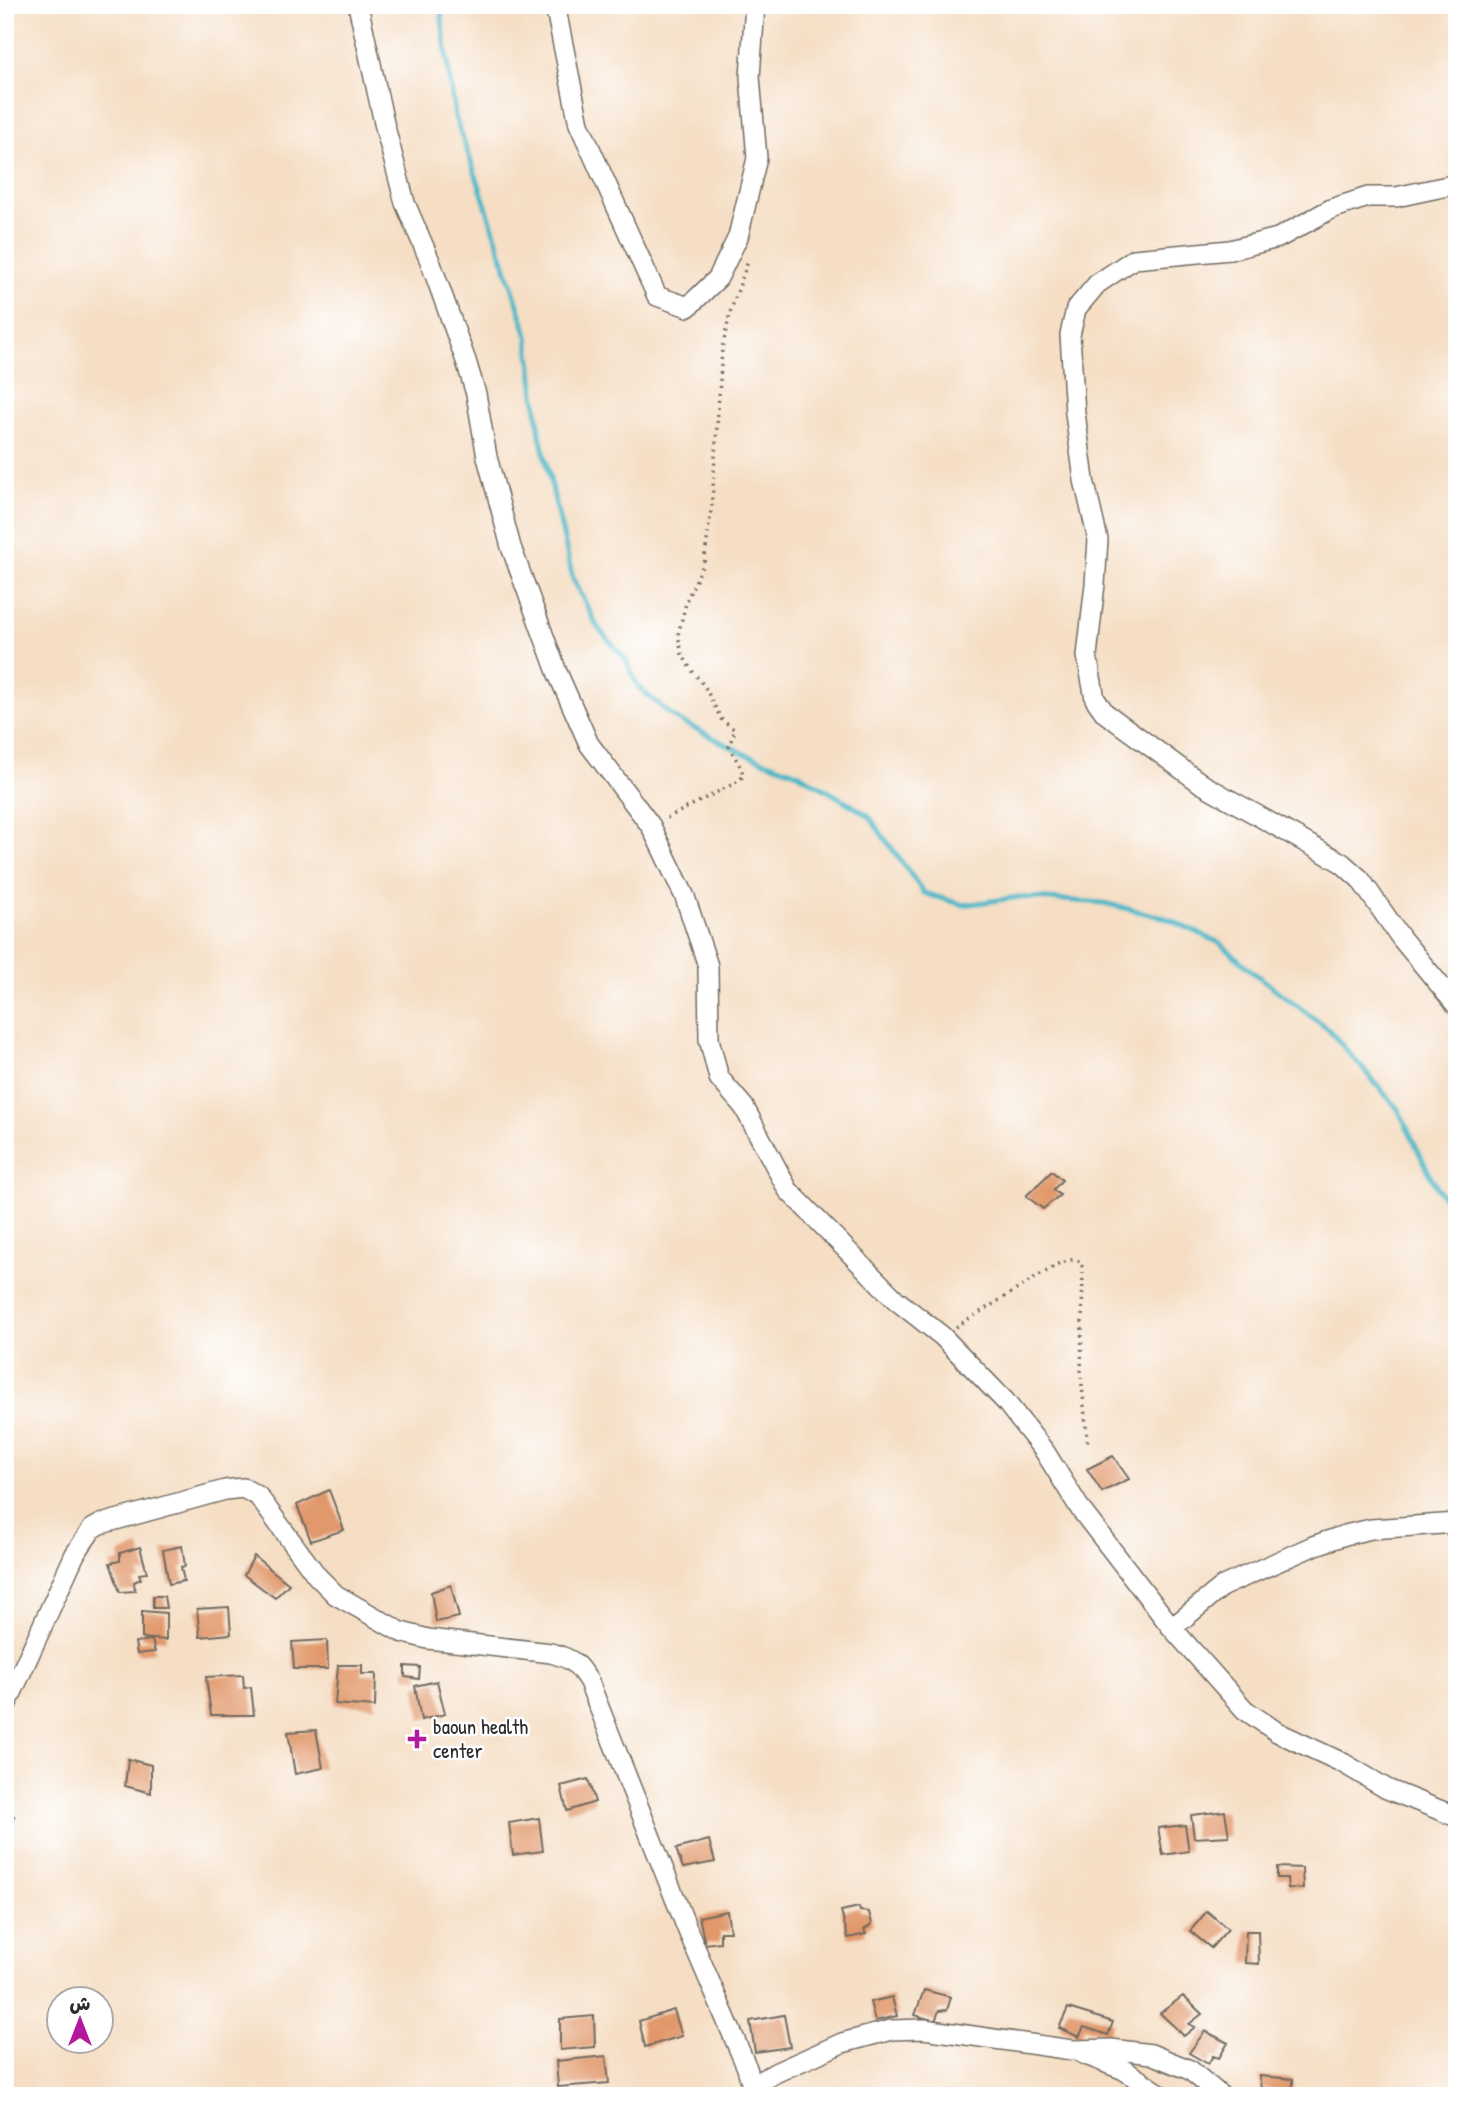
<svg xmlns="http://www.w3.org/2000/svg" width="1462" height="2101" font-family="'Patrick Hand','Playpen Sans Arabic',sans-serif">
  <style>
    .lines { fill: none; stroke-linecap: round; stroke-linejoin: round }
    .stream { stroke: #4bb7c7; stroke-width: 5 }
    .building { fill: #e1986b }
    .street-casing { stroke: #726a61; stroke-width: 22 }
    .path { stroke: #726a61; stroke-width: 3.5; stroke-dasharray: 2 5; stroke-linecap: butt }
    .street { stroke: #fff; stroke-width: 19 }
    .poi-dot { fill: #b5179e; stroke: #fff; stroke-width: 2.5 }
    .labels { text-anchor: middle; stroke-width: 5; stroke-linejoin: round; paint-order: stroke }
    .poi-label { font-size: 21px; fill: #2b2b2b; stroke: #fff; text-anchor: start }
  </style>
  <rect width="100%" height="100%" fill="#fff"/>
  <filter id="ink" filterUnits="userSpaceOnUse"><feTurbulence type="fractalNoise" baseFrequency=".0143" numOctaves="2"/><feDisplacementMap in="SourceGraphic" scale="14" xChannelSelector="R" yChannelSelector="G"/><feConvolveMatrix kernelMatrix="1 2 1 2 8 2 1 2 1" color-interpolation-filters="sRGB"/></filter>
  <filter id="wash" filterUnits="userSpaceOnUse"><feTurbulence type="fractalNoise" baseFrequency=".00686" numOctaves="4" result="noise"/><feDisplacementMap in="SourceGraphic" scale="28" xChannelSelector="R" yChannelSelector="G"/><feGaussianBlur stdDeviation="1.57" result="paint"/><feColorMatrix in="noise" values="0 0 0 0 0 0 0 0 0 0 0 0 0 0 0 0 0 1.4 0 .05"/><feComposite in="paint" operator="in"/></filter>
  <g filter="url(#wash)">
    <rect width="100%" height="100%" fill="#f5dec4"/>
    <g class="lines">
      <path class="stream" d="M440,5L455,117L479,184L528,336L540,435L573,579L598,628L626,660L638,687L676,719L743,753L798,773L868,815L924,893L964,905L1019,897L1104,903L1166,918L1220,943L1254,973L1328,1029L1398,1109L1431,1177L1457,1221"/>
    </g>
    <g id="blocks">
      <path class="building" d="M1052,1171L1062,1180L1053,1190L1060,1195L1043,1209L1026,1196Z
        M1113,1456L1129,1479L1102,1492L1087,1469Z
        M329,1490L344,1530L311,1541L297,1505Z
        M182,1546L185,1566L181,1567L184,1581L169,1584L163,1550Z
        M140,1547L147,1573L139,1574L141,1579L134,1582L135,1591L120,1592L110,1563L120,1561V1553Z
        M254,1556L289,1584L275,1598L244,1575Z
        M451,1585L459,1617L436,1622L431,1592Z
        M153,1596H164L166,1608H153Z
        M229,1607L231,1634L200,1637L197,1609Z
        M142,1611L166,1613V1640L142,1638Z
        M152,1640L155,1652L137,1654L135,1642Z
        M327,1640L328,1669H294L292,1642Z
        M338,1665H362V1674H376L375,1707L335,1704Z
        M405,1666L420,1667L419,1679L405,1677Z
        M243,1675L244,1688L251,1687L254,1715H211L206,1677Z
        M437,1681L445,1714L421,1720L415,1686Z
        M316,1730L323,1768L295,1774L288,1732Z
        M128,1759L151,1765V1793L125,1786Z
        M588,1779L595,1802L567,1811L561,1786Z
        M5,1811L14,1816L6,1841L5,1840Z
        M1225,1811L1229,1836L1194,1838L1191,1815Z
        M539,1818L543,1851L513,1855L509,1823Z
        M1185,1825L1189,1851L1163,1855L1158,1828Z
        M709,1840L715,1862L683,1868L676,1849Z
        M1277,1867L1302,1868L1303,1889L1288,1888L1287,1878H1277Z
        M859,1907L860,1911L869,1912L872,1924L864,1930L866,1934L848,1938L841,1911Z
        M727,1911L730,1932H720V1942L705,1944L699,1917Z
        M1207,1911L1228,1929L1211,1948L1190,1931Z
        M1246,1931H1258L1259,1964L1245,1963Z
        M1457,1979V2000L1453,2001L1448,1981Z
        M924,1990L951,1997L947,2010L939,2011L935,2021L915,2015Z
        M1183,1996L1202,2014L1189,2024L1195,2027L1184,2036L1160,2013Z
        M892,1997L897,2016L875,2021L870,2002Z
        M1068,2008L1113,2022L1108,2035L1084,2027L1079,2037L1059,2028Z
        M674,2010L682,2036L645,2047L639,2021Z
        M784,2015L790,2047L755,2052L750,2021Z
        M594,2016L595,2047L560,2050V2019Z
        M1205,2031L1228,2043L1219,2058L1213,2056L1208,2064L1189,2053Z
        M606,2056L609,2083L558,2087L556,2061Z
        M1259,2076L1293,2079V2092L1261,2088Z"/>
    </g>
  </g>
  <g filter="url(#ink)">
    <use href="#blocks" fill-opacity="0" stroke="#726a61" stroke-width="2"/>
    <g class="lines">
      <g class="street-casing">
        <path id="street" d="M358,5L384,123L405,203L430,261L466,361L476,394L487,457L511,547L557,672L589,744L651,826L685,897L708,966L709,1039L719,1078L744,1107L788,1190L896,1300L942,1336L1005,1401L1045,1452L1081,1510L1172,1628L1245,1710L1277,1732L1343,1763L1387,1789L1457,1817
          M555,5L579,124L657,296L688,307L718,278L738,237L757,158L750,77L755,5
          M1457,184L1396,197H1368L1331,209L1278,238L1230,250L1134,259L1097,284L1076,309L1070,335L1075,413L1084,480L1098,540L1095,584L1087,656L1095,699L1105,713L1202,784L1342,863L1360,879L1401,938L1457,1006
          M1172,1628L1223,1586L1313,1546L1345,1535L1371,1529L1457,1523
          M5,1708L75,1554L92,1529L101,1524L225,1490L243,1488L258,1496L317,1576L336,1595L401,1632L428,1639L551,1653C573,1659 577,1663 589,1682L688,1931L747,2068L752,2086
          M1083,2054L1124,2070L1163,2096
          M746,2096L752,2086L775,2073L842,2043L891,2030L924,2029L1072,2050L1111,2049L1151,2054L1190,2070L1221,2096"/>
      </g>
      <path class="path" d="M667,818L739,781L743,776L742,770L729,746L735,730L721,719L705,687L690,668L682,654L678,635L687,599L704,563L712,503L722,349L730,313L748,261
        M956,1327L1058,1264L1071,1260L1080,1261L1083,1269L1081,1375L1088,1446"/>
      <use href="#street" class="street"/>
    </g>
  </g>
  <path class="poi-dot" d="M413.5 1728.5h7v7h7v7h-7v7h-7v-7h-7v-7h7z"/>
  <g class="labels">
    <g class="poi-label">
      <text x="433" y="1734">baoun health<tspan x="433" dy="24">center</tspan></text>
    </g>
  </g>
  <rect width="1462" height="2101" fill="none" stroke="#fff" stroke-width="28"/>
  <g transform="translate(80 2020)"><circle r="33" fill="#ffffff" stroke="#aaaaaa" stroke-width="2"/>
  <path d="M0-5L12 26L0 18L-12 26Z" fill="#b5179e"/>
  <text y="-10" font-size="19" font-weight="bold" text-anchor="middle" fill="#2b2b2b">ش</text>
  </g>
</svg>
